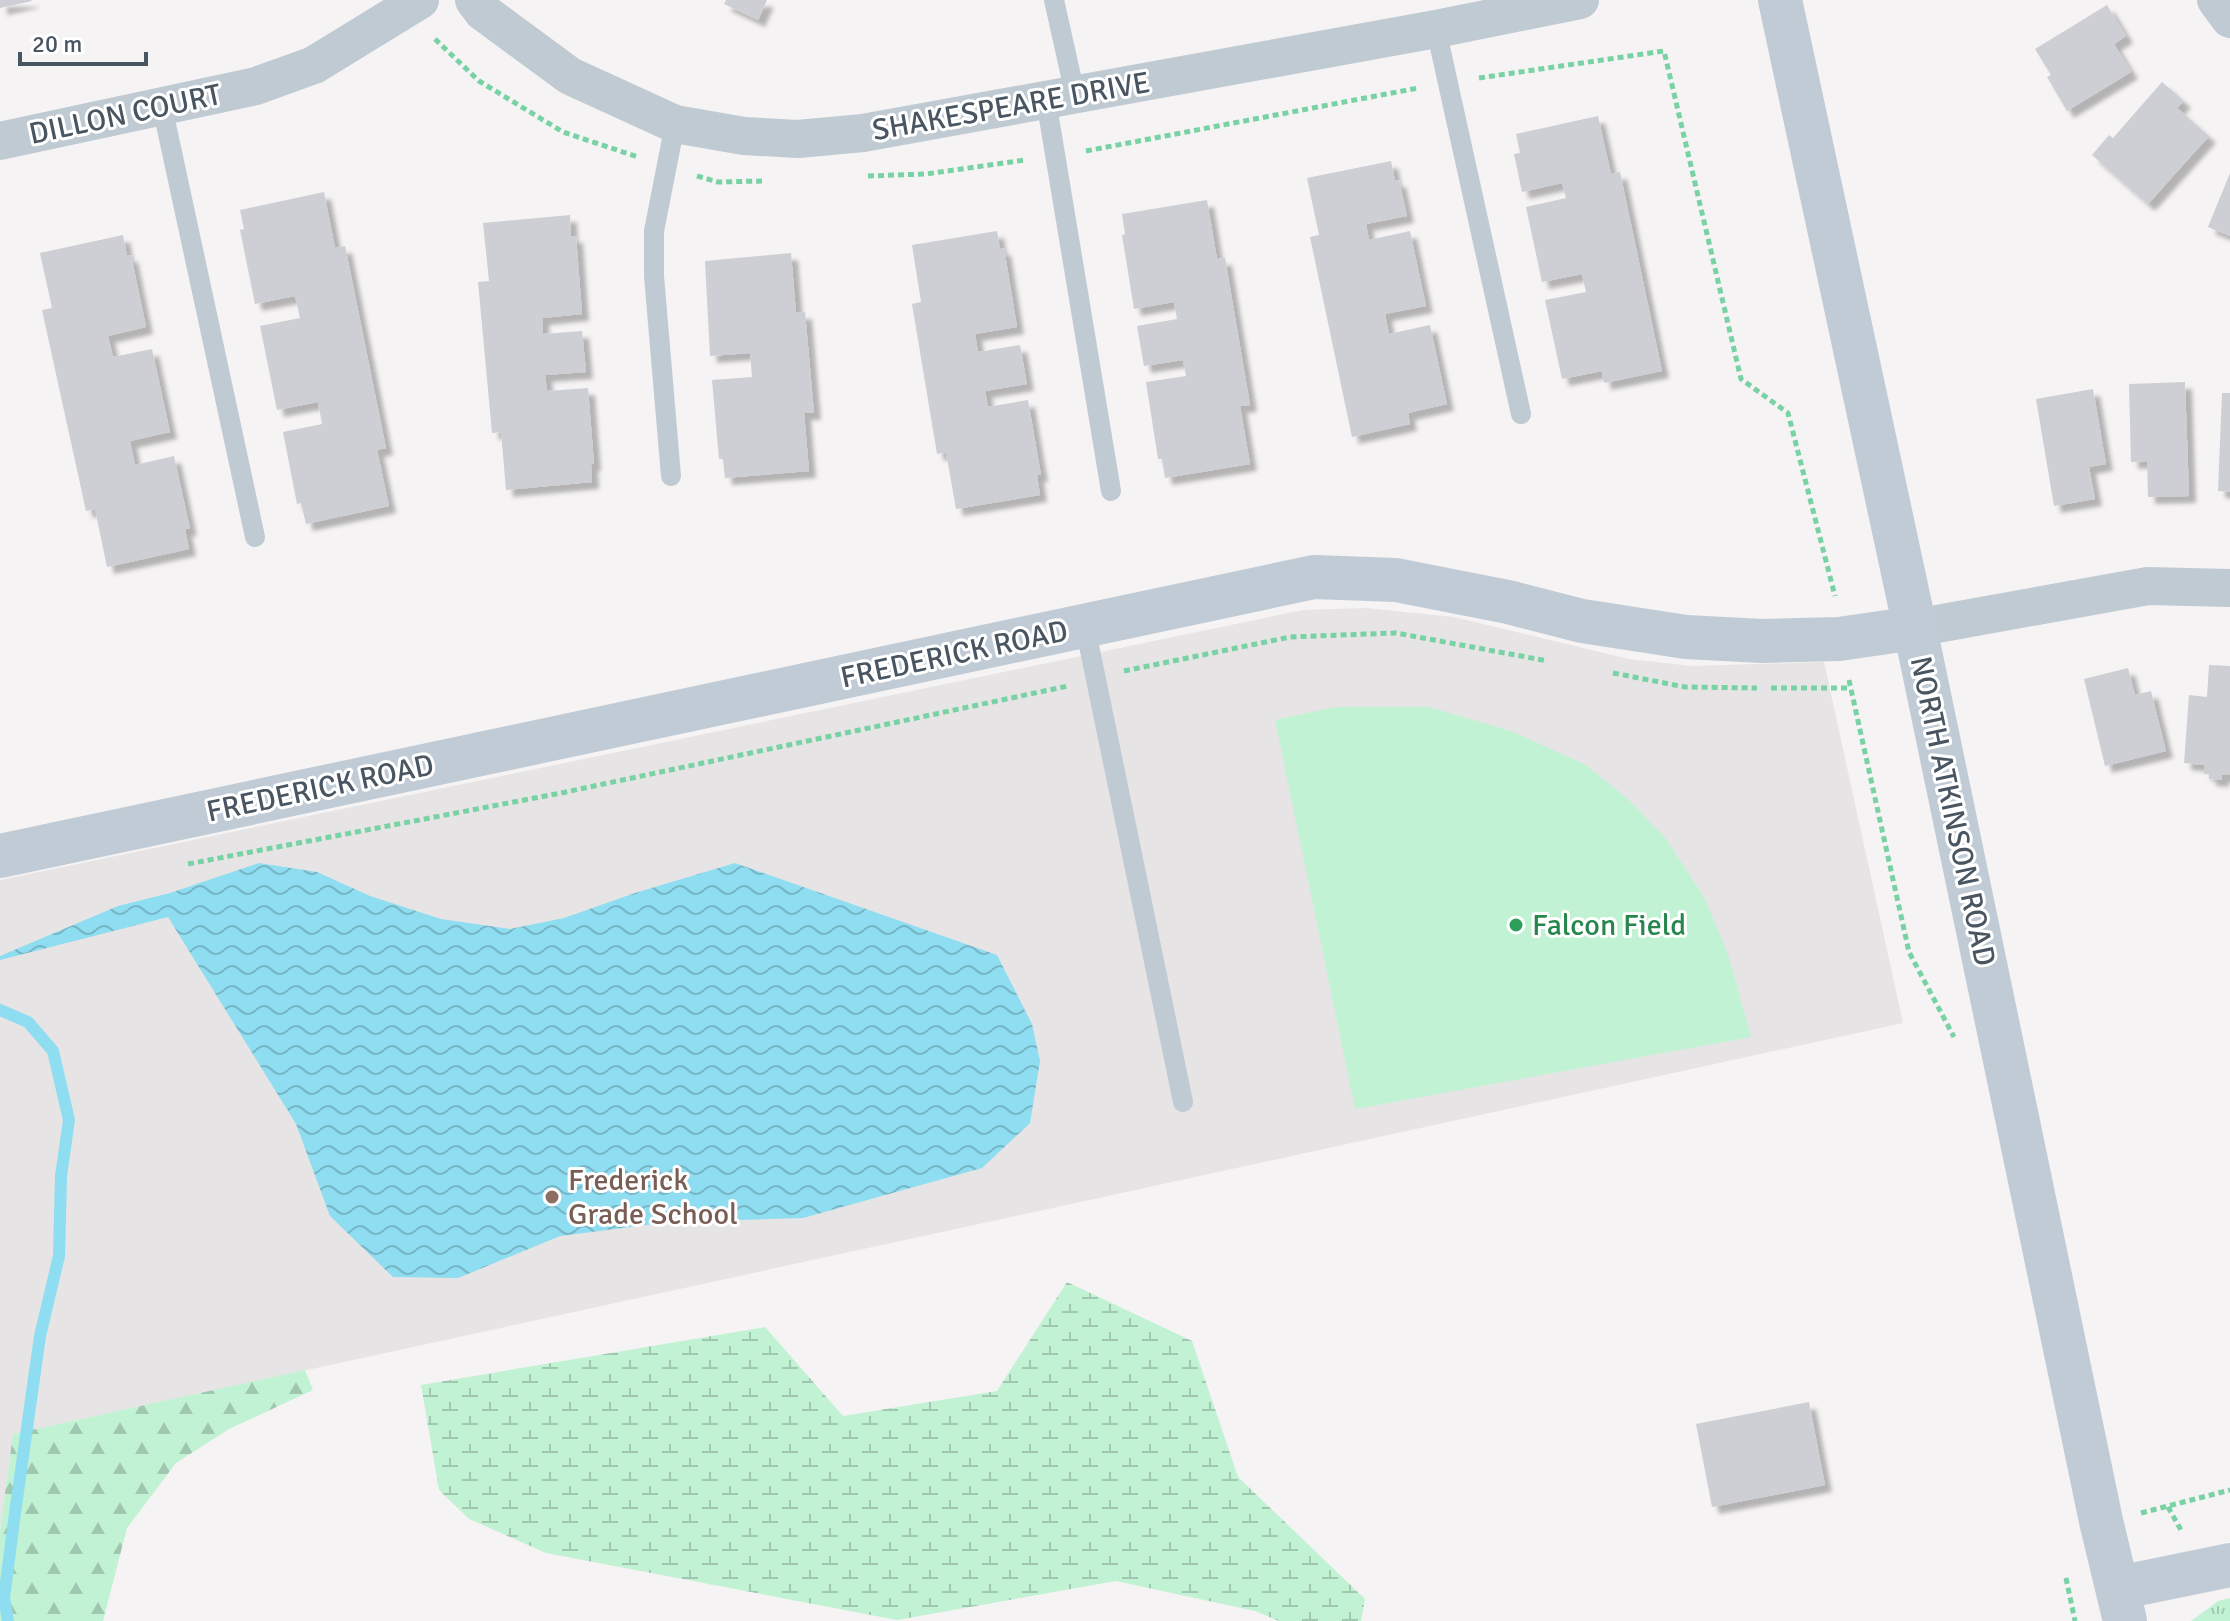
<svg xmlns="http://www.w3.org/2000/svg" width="2230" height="1621" font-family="Signika,sans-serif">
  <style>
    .education { fill: #e6e4e5 }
    .forest { fill: url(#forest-firs) }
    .wetland { fill: url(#wetland-marsh) }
    .park { fill: url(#park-tufts) }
    .pitch { fill: #c2f2d4 }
    .water { fill: url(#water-waves) }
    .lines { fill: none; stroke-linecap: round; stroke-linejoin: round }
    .stream { stroke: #8eddf0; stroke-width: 12 }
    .building { fill: #cdcfd5; filter: url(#shadow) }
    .path { stroke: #78d2a4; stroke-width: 5; stroke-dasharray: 6 4; stroke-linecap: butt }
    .lane { stroke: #c0cad2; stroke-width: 20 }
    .street { stroke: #c0cad2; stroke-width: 38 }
    .secondary { stroke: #c0cbd6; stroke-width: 44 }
    .leisure-dot { fill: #2e9e5b; stroke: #fff; stroke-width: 3 }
    .education-dot { fill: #8d6e63; stroke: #fff; stroke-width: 3 }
    .labels { text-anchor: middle; stroke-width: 6; stroke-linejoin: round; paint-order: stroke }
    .street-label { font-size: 30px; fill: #495661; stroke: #fff }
    .leisure-label { font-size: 30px; fill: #27864d; stroke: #fff; text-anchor: start }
    .education-label { font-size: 30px; fill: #785e54; stroke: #fff; text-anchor: start }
  </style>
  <defs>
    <pattern id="forest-firs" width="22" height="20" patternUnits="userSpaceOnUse" patternTransform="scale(2)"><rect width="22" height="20" fill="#c2f2d4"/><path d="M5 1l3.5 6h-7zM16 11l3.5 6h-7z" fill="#a0c7af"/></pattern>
    <pattern id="wetland-marsh" width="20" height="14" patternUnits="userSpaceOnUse" patternTransform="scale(2)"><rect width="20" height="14" fill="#c2f2d4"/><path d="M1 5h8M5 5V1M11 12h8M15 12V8" fill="none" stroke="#a0c7af"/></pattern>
    <pattern id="park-tufts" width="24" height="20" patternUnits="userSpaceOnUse" patternTransform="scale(2)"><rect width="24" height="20" fill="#c2f2d4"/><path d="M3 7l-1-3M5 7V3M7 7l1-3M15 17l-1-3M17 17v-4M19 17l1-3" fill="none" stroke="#a0c7af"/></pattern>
    <pattern id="water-waves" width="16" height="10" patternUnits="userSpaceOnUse" patternTransform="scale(2)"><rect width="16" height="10" fill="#8eddf0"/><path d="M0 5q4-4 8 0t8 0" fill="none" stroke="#76b6c6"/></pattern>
    <filter id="shadow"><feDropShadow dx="7" dy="7" stdDeviation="2" flood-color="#0004"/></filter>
  </defs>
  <rect width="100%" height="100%" fill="#f5f3f3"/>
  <path class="education" d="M1366,608L1454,617L1629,659L1692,666L1824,662L1903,1023L13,1434L0,1530V880L1303,610Z"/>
  <path class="forest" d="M305,1370L313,1390L229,1429L176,1463L127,1528L103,1621H0V1530L13,1434Z"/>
  <path class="wetland" d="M1067,1282L1192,1341L1238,1477L1365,1599L1361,1621H1279L1255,1611L1116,1581L897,1620L546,1553L469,1519L439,1490L421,1385L765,1327L843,1416L997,1391Z"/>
  <path class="park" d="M2230,1598V1621H2191L2218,1601Z"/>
  <path class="pitch" d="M1335,707H1429L1511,731L1586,765L1629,800L1666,839L1704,897L1728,954L1751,1037L1355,1109L1275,720Z"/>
  <path class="water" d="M259,863L317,872L370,896L441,919L510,929L564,918L635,893L735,863L997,955L1032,1024L1040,1061L1030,1123L982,1168L803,1218L670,1222L560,1236L458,1278L393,1277L330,1216L296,1124L168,917L0,960V956L118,906L170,893Z"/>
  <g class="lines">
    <path class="stream" d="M0,1010L28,1022L53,1051L69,1120L61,1176L59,1256L40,1336L15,1513L4,1598L8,1621"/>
  </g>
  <path class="building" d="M0,0H31L32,1L0,8Z
    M726,0H767L758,20L724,4Z
    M2107,5L2126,36L2114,44L2131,72L2067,111L2047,77L2051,75L2035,49Z
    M2162,82L2184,101L2177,108L2209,136L2148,204L2092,155L2109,135L2113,138Z
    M1598,116L1611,174L1620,172L1662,371L1604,383L1602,371L1562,379L1545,300L1586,292L1582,274L1542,282L1526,207L1566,198L1562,183L1522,192L1514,154L1520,153L1516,134Z
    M1391,161L1395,181L1399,180L1407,216L1366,224L1369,240L1410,231L1426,306L1385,314L1389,334L1430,325L1447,404L1408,413L1410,424L1352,437L1310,237L1319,235L1307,178Z
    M2230,173V236L2208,227Z
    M324,192L335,248L345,246L386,448L377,450L389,506L306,524L301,503L297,504L283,432L322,424L318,402L277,410L260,326L300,318L295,296L255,304L240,230L244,229L240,210Z
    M1207,200L1217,259L1225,258L1250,405L1240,406L1250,464L1165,478L1162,459H1158L1146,382L1186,376L1183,360L1144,366L1137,326L1177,319L1174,302L1134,309L1122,235L1125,234L1122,214Z
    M570,215L571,236H576L582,314L542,318L543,334L582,331L586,372L545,375L547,391L588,388L594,464H591L592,482L506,490L501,432L492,433L478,282L489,281L483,223Z
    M997,231L1000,249L1004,248L1017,327L975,334L978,352L1020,345L1027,384L985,391L988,407L1028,400L1041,475H1037L1040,495L956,509L946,452L937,454L912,304L921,302L912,245Z
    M123,235L127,256L131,255L146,327L108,336L113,357L152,349L170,432L130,441L135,465L174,456L190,529H185L189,549L107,567L95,509L86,511L42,310L52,308L40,253Z
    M791,253L796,313L805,312L814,413H804L809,471L725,478L723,459H719L712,380L752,377L750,353L710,356L705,261Z
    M2185,382L2189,496L2148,497L2147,461L2131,462L2129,384Z
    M2093,389L2106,464L2089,467L2095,499L2054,506L2036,399Z
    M2222,393H2230V492L2218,491Z
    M2209,665L2230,666V769L2229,775H2222V780L2209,779V774H2204V765L2184,763L2189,695L2207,697Z
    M2128,668L2135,695L2151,691L2166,751L2105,766L2084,679Z
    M1809,1402L1825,1485L1712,1507L1696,1424Z"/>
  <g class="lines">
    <path class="path" d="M435,39L479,81L563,132L638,157
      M1479,78L1664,51L1741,379L1788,413L1835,596
      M1086,151L1418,88
      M697,176L718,182L762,181
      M868,176L926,174L1025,160
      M1124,671L1290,637L1396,633L1548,661
      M1613,673L1685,687L1757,688
      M1849,680L1909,952L1954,1037
      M1771,688H1850
      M188,864L561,793L1068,686
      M2168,1507L2181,1530
      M2141,1513L2230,1490
      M2066,1578L2075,1621"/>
    <path class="lane" d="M1054,0L1075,94
      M1436,29L1521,414
      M1046,100L1111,491
      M162,106L255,537
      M671,476L654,276V231L675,124
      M1085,626L1183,1102"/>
    <path class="street" d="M474,0L483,12L570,76L675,124L744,136L798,139L863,133L1436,29L1580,0
      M2216,0L2230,19
      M0,141L256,86L314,65L420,0
      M1915,628L2148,586L2230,588"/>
    <path class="secondary" d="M1780,0L1915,628L2101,1521L2125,1621
      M0,856L1314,577L1396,580L1508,602L1582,621L1686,637L1762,641L1839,639L1915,628
      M2118,1588L2230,1565"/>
  </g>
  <circle class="leisure-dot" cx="1516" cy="925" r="8"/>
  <circle class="education-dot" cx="552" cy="1197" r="8"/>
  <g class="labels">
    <g class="street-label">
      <text transform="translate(1011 106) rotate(-10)" y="10">SHAKESPEARE DRIVE</text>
      <text transform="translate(125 114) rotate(-12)" y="10">DILLON COURT</text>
      <text transform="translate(954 654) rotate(-12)" y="10">FREDERICK ROAD</text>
      <text transform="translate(320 788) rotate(-12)" y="10">FREDERICK ROAD</text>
      <text transform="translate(1953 811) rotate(78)" y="10">NORTH ATKINSON ROAD</text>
    </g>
    <g class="leisure-label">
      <text x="1532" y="935">Falcon Field</text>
    </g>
    <g class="education-label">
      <text x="568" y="1190">Frederick<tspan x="568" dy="34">Grade School</tspan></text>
    </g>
  </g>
  <path d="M20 52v12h126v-12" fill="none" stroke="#495661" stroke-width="4"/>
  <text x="32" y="52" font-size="24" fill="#495661" stroke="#ffffff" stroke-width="6" paint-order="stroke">20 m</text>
</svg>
